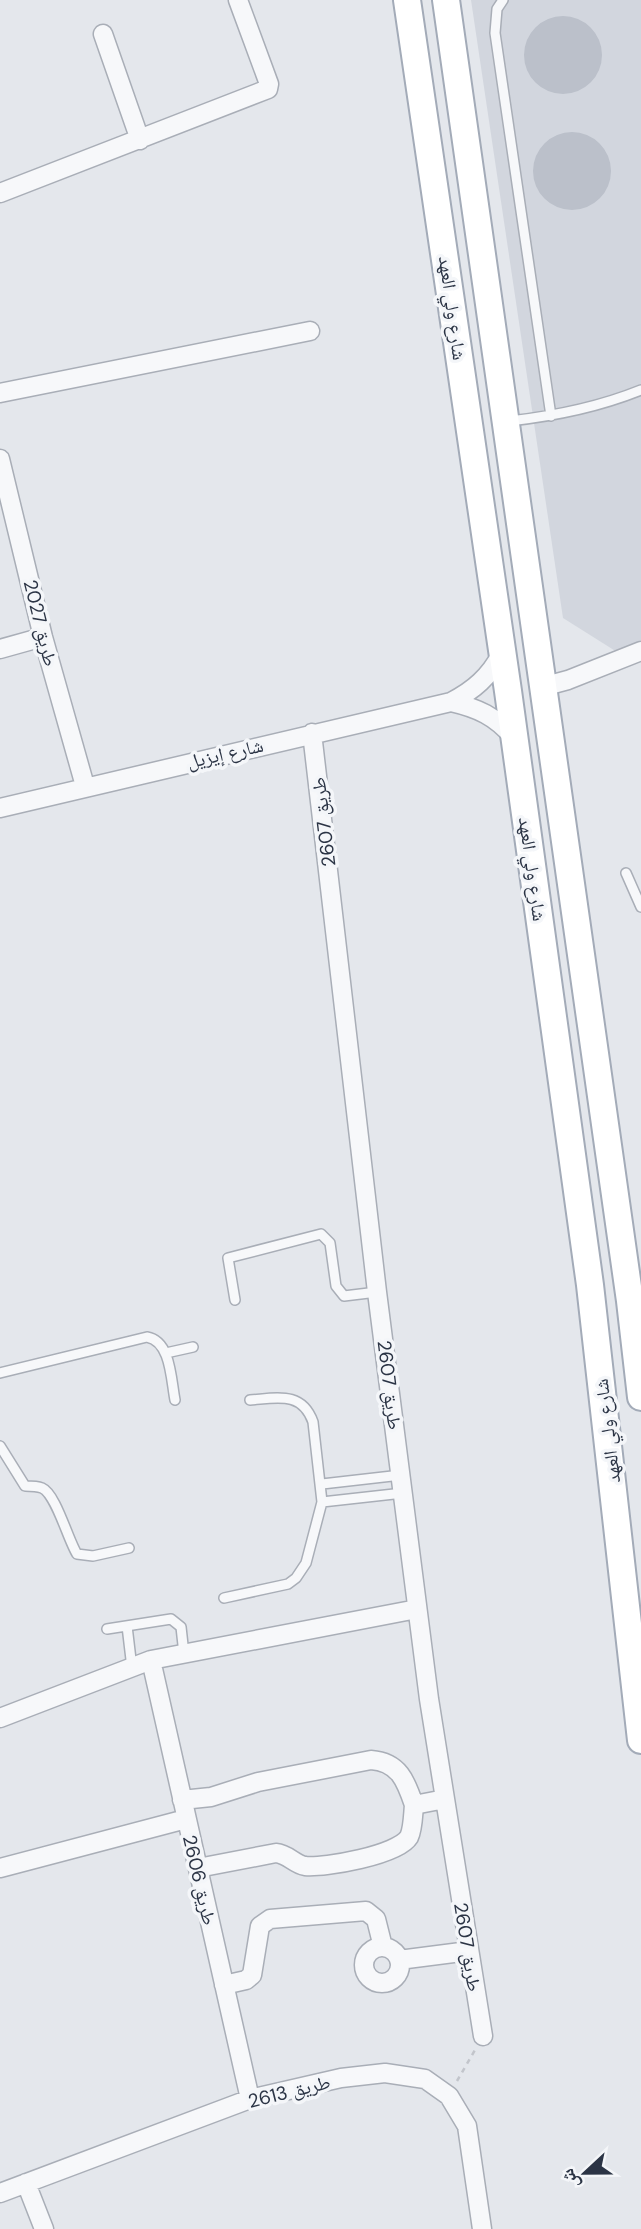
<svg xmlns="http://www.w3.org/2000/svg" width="641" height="2229" font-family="'DM Sans','Noto Naskh Arabic',sans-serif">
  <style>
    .built { fill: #d2d6de }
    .building { fill: #bbc0ca }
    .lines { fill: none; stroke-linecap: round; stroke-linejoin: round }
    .service-casing { stroke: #a9aeb7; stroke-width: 12 }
    .minor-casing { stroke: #a9aeb7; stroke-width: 21 }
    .primary-casing { stroke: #a3abb8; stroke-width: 30 }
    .path { stroke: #c2c5cb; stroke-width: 2.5; stroke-dasharray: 5 5; stroke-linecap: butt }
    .service { stroke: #f7f8fa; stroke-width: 9 }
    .minor { stroke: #f7f8fa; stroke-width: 18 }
    .primary { stroke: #fff; stroke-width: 26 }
    .labels { text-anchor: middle; stroke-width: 7; stroke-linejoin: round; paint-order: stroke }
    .street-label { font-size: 19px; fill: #2b3445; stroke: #f4f6f9 }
  </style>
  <rect width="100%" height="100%" fill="#e4e7ec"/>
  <path class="built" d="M471,0H641V640L617,652L563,618Z"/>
  <path class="building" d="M524 55a39 39 0 1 1 78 0a39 39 0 1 1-78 0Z
    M533 171a39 39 0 1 1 78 0a39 39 0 1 1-78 0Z"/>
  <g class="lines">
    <g class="service-casing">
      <path id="service" d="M503,0L497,9L495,33L551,416
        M510,421C555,416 599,407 641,390
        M626,873L641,907
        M235,1300L228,1258L321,1234L330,1243L336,1286L344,1296L377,1292
        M166,1353L193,1347
        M0,1373L147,1337C171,1341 171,1380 175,1400
        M0,1446L25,1486C30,1486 37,1486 42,1488C56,1494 68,1540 77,1554L93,1556L129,1548
        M322,1484L401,1475
        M322,1502L403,1493
        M224,1598L288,1584L296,1578L306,1563L322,1502L313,1422C302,1391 277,1398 250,1400
        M127,1626L132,1668
        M107,1629L171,1619L181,1627L184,1654"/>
    </g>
    <g class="minor-casing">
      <path id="minor" d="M103,34L140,140
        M0,193L268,89L269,84L238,0
        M0,393L310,331
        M0,459L43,637L85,786
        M0,649L43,637
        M542,687L568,680L641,651
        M451,702C477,708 496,716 514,738
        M312,733L377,1292L429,1699L483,2036
        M0,808L451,702C474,690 489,677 502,653
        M151,1660L250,2099
        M0,1718L151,1660L417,1609
        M182,1800L211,1797L258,1782L371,1760C399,1762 406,1781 414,1805L445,1799
        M0,1868L186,1819
        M198,1868L276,1853C288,1854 294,1864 305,1866C325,1868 398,1855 409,1837C413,1829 413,1815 414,1805
        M364 1965a18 18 0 1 1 36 0a18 18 0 1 1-36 0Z
        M399,1960L469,1951
        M224,1985L246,1980L252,1975L260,1926L270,1919L366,1911L376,1919L383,1947
        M26,2183L44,2229
        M0,2193L250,2099L341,2078L385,2073L425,2079L449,2096L467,2126L482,2229"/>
    </g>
    <g class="primary-casing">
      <path id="primary" d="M407,0L508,691L590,1285L641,1740
        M446,0L630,1301L641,1397"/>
    </g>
    <path class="path" d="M457,2081L475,2050"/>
    <use href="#service" class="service"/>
    <use href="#minor" class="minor"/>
    <use href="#primary" class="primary"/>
  </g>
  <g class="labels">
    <g class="street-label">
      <text transform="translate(453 308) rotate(82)" y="7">شارع ولي العهد</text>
      <text transform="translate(41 623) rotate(76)" y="7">طريق 2027</text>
      <text transform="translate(225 753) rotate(-13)" y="7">شارع إيزيل</text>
      <text transform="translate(323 822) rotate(-97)" y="7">طريق 2607</text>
      <text transform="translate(533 869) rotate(82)" y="7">شارع ولي العهد</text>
      <text transform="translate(390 1385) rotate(83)" y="7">طريق 2607</text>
      <text transform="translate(607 1431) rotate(-97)" y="7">شارع ولي العهد</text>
      <text transform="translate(200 1880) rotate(77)" y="7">طريق 2606</text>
      <text transform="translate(468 1947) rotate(81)" y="7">طريق 2607</text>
      <text transform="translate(289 2091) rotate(-14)" y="7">طريق 2613</text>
    </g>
  </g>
  <g transform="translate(585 2173) rotate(248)" stroke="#f4f6f9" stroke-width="5" paint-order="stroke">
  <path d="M0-5L12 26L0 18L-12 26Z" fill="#2b3445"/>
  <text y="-10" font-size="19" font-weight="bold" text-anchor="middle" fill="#2b3445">ش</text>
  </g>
</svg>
